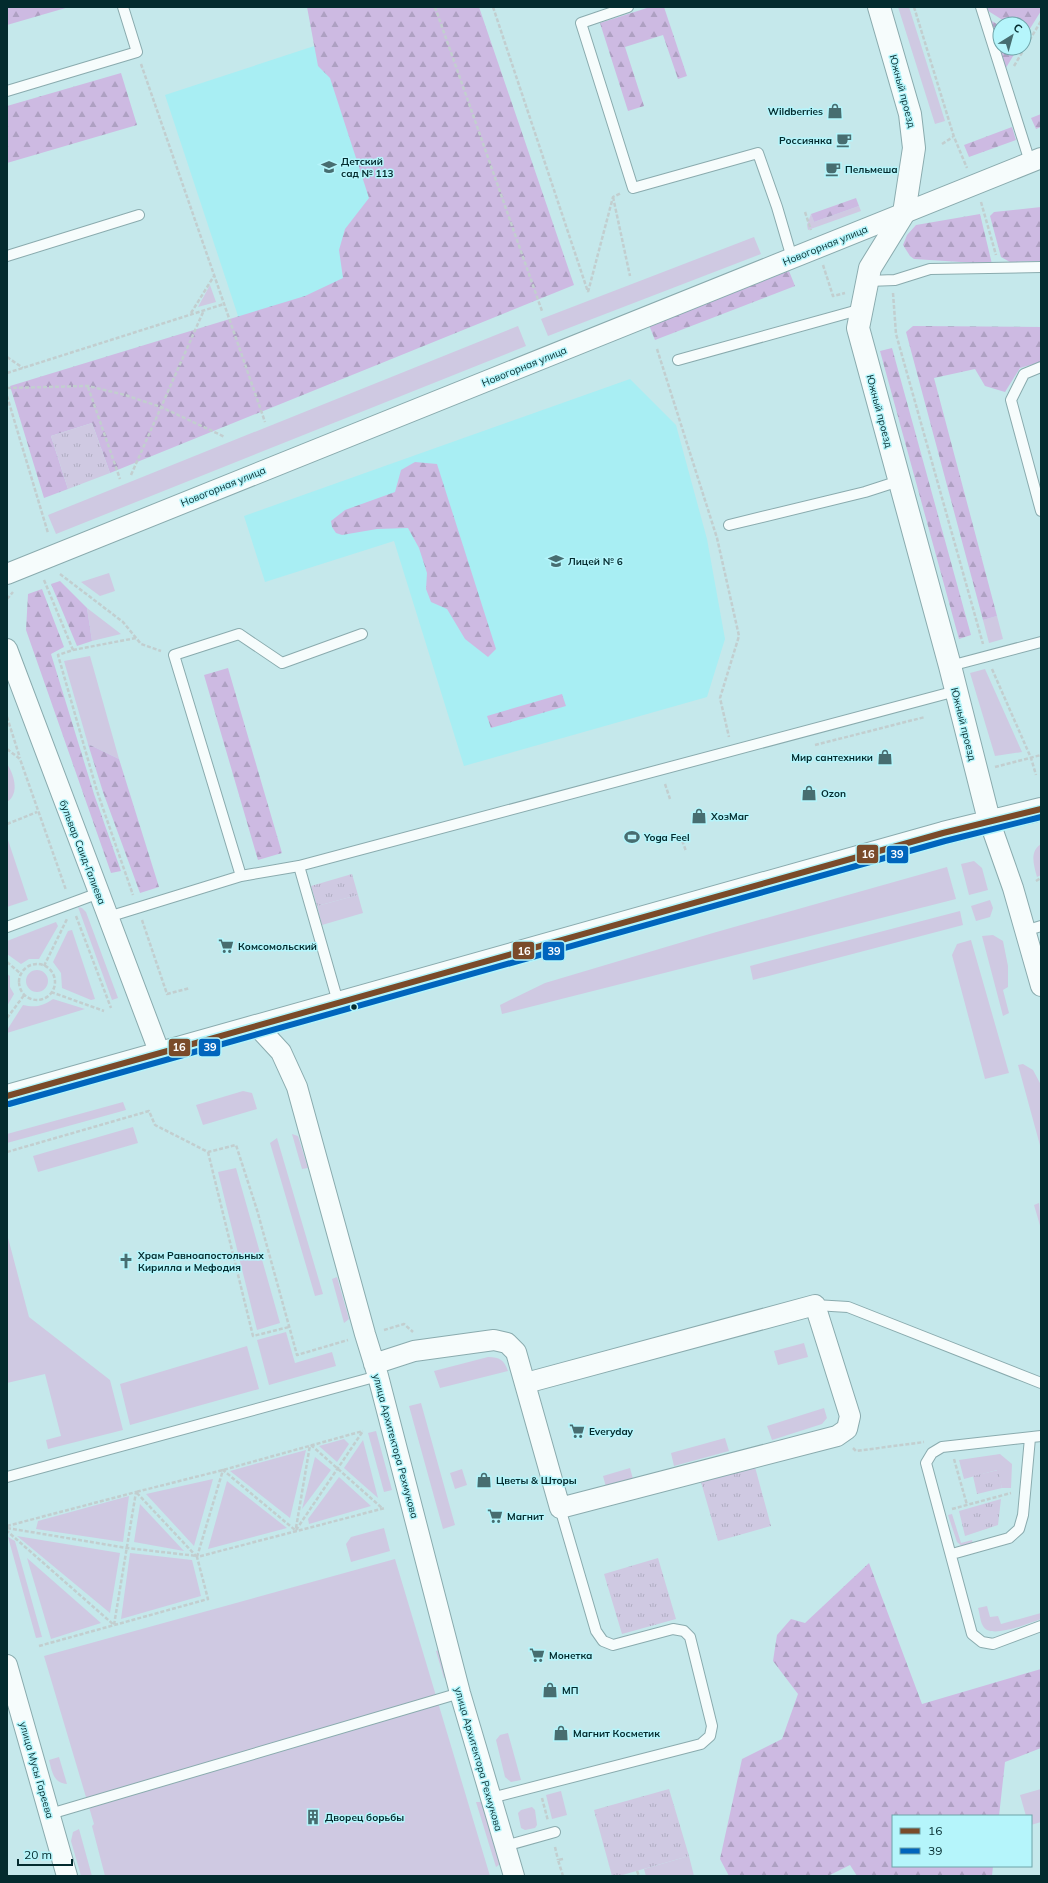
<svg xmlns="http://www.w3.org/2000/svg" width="1048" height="1883" font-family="Mulish,sans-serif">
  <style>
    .built { fill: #a8eef3 }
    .green { fill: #cfc9e2 }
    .forest { fill: url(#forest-firs) }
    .park { fill: url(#park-tufts) }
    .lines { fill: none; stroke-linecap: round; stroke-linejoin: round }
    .lane-casing { stroke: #8aabae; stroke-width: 12 }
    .street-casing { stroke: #8aabae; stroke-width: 22 }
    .secondary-casing { stroke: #8aabae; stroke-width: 24 }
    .path { stroke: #c2cecf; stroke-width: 2.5; stroke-dasharray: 4 2; stroke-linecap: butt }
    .lane { stroke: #f6fcfc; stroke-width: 10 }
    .street { stroke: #f6fcfc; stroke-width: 20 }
    .secondary { stroke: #f6fcfc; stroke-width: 22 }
    .bus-1-casing { stroke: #b5f5fb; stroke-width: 9 }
    .bus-2-casing { stroke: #b5f5fb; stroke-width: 9 }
    .bus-1 { stroke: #7a4b2a; stroke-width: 6 }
    .bus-2 { stroke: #0065bd; stroke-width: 6 }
    .bus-dot { fill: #032b2e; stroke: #b5f5fb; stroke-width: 1.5 }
    .labels { text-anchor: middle; stroke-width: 3; stroke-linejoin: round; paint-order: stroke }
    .street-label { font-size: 10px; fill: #032b2e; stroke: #b5f5fb }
    .poi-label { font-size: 10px; font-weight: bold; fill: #032b2e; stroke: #b5f5fb; text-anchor: start }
    .line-badge { stroke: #b5f5fb; stroke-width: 1.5 }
    .badge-label { font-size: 11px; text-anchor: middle; font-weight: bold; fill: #fff }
  </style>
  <defs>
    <pattern id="forest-firs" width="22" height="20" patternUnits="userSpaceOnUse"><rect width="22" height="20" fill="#cdbae2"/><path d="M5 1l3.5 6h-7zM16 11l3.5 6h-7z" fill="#aea0c2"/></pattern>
    <pattern id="park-tufts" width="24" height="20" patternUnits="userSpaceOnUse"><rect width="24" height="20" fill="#cfc9e2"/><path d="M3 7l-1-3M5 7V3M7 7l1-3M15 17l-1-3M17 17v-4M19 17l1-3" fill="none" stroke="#b0adc2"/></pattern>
  </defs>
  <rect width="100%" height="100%" fill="#c5e8eb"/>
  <path class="built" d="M418,12L493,238L240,322L165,95Z
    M630,379L676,425L707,539L725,639L707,697L464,766L394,541L265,582L244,516Z"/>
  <path class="green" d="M898,7H909L945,121L935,124Z
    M859,206L861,211L808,230L807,225L811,214L814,222Z
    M754,237L761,254L548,336L541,319Z
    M210,285L216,302L198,307Z
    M518,326L526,346L56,534L48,515Z
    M109,573L115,591L100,596L81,582Z
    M87,608L121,634L92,641Z
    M997,616L1003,639L989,643L983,620Z
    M90,656L119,759L88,744L64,661Z
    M985,669L1022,752L995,756L970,673Z
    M7,764C14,774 20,794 7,802Z
    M7,837L28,900L7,907Z
    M1041,844V875L1037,877C1034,865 1029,852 1041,844Z
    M974,861L982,868L988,890L969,895L961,864Z
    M947,867L956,899L502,1014L500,1005L545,983L713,933Z
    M358,895L363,913L322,925L317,906Z
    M990,900L993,908L990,917L976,921L971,906Z
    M78,907L82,908L86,912L118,998L112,1000Z
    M960,911L963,925L753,980L750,966Z
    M56,922L58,926L39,959H29L21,964L7,954V941Z
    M72,930L95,999L91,1000L62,988L61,973L53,962L68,931Z
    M993,935L1003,941L1008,966V987L1003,990L1009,1013L1003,1016L982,936Z
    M971,940L1009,1073L985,1079L952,955L957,944Z
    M26 981a11 11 0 1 1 22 0a11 11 0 1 1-22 0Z
    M7,974L10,976V987L14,994L7,1006Z
    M53,999L85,1009L7,1033V1030L23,1005C35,1008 43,1006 53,999Z
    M1023,1064L1033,1070L1041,1085V1149L1018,1065Z
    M243,1091L252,1093L257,1109L203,1125L196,1105Z
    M123,1102L126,1110L7,1143V1134Z
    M133,1127L138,1143L38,1172L33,1156Z
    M292,1134L298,1136L308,1168L302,1169Z
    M277,1138L323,1294L315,1296L270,1143Z
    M236,1168L280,1323L257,1330L218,1172Z
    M1039,1203L1041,1229L1034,1205Z
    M7,1234L29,1317L110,1380L123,1430L48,1449L46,1440L61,1436L45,1374L7,1383Z
    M337,1277L349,1319L344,1323L332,1279Z
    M286,1332L295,1363L332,1352L336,1366L269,1385L257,1340Z
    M804,1343L808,1357L778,1365L774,1351Z
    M247,1346L259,1389L130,1425L120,1384Z
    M488,1357C500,1357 504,1360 508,1371L440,1388L434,1371Z
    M421,1403L455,1525L443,1529L409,1406Z
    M824,1408L827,1418L822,1424L772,1440L767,1426Z
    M376,1431L392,1490L384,1492L368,1433Z
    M725,1438L729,1451L674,1466L671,1453Z
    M344,1439L349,1444L337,1462L319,1446Z
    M363,1440L378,1498L344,1468Z
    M306,1450L290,1518L230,1471Z
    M1000,1454L1012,1464L1011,1488H1002L997,1470L964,1479L959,1460Z
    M315,1457L331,1470L302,1509Z
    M630,1468L633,1479L606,1487L603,1476Z
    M462,1469L467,1485L455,1489L450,1473Z
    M339,1477L371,1506L309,1524L308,1519Z
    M213,1479L194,1546L146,1494Z
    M227,1481L287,1528L208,1549Z
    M129,1496L123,1542L36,1529L38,1521Z
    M140,1504L184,1551L134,1542Z
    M952,1514L961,1543L972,1540L973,1544L963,1547L957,1542L948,1515Z
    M384,1528L390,1551L351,1562L346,1544L351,1537Z
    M17,1536L120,1553L110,1613Z
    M8,1537L15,1541L42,1637L36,1638Z
    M130,1553L192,1560L201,1596L121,1619Z
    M27,1558L101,1623L51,1639Z
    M395,1559L490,1876H105L92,1826L94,1824L44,1656Z
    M987,1606L990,1617L998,1616L1001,1624L1041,1613V1619C1029,1623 990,1640 983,1626C980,1621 980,1614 978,1608Z
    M443,1649L451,1677L444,1678L436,1651Z
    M508,1733L521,1780L511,1782L505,1777L496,1740L500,1735Z
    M59,1757L67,1784C53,1783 52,1771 49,1760Z
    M1041,1789V1822L1031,1825V1816H1026L1020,1795Z
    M561,1791L567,1815L552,1819L546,1795Z
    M476,1802H481L486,1805L500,1864L496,1867Z
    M532,1807L535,1810L537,1825L535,1828L525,1830L521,1828L518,1813L521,1810Z
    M79,1829L92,1876H81L71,1841L73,1832Z
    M689,1856L694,1876H646L644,1869Z"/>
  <path class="forest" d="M7,7H69L7,25Z
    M307,7H479L574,285L110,473L92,423L51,436L68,489L44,498L10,386L305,296L343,278L339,250L345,229L369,198L330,78L318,66Z
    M650,7H664L687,76L678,79L663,35L625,47L644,106L628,111L600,23Z
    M984,7H1041V11L1026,35L1024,33V24H1009L985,9Z
    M987,18L1000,26V48H1018L1004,71Z
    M121,73L137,125L7,163V106Z
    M1041,114V127L1036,129L1031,118Z
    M1012,127L1016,140L969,157L964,145Z
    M856,198L859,206L814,222L811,214Z
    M1041,207V261L1010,262L1001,257L990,216L994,212Z
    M980,214L992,264L914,259L910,256L903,245L907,235L916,225Z
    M789,271L795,286L655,340L649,325Z
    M913,326L1041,327V362L1020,368L1005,392L985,386L975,369L934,378L997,616L983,620L906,332Z
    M892,348L971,635L959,639L880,351Z
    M415,462L437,464L496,649L488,657L465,639L447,609L431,602L426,589L427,573L419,548L408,528L377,529L342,535L336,533L332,527L331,521L345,510L395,492L401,470Z
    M60,581L87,608L92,641L77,646L51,584Z
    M42,589L64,647L51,654L94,794L121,871L111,873L26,630L28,594Z
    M228,668L282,853L258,860L204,675Z
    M562,694L566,706L491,728L487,716Z
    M88,744L119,759L159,887L140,893L103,792Z
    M869,1563L922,1704L1041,1669V1748L1005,1762L999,1816H893V1866H993L992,1876H857L850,1865L828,1876H729L720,1859L742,1759L782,1739L798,1694L773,1661L777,1635L791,1619L805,1623Z"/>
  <path class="park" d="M92,423L110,473L68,489L51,436Z
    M352,874L358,895L317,906L311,886Z
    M755,1467L771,1526L718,1541L701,1482Z
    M998,1470L1002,1488L977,1494L973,1476Z
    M1001,1499L998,1525L965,1536L959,1511Z
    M658,1558L676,1619L622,1634L604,1574Z
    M669,1789L689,1856L619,1876H612L594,1810Z"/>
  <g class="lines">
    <g class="lane-casing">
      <path id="lane" d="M628,7L581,23L633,188L758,153L777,207L792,258
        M981,7L1030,162
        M7,91L137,52L123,7
        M7,256L139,215
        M868,281L895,280L930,269L1041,267
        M678,360L862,309
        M1041,367L1024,374L1011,400L1041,511
        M729,525L865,492L899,481
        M950,666L1041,642
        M299,866L956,691
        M241,876L174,655L239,634L282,663L362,634
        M108,917L241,876L299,866L338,1002
        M7,927L99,893
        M1025,931L1041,926
        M815,1305L848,1307L1041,1383
        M1041,1436L942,1447L932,1453L926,1463L972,1634L982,1642L993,1644L1041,1626
        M7,1477L378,1376
        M952,1554L1009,1538L1019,1529L1023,1515L1030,1438
        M491,1798L701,1744L710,1736L712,1726L690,1637L684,1631L673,1629L613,1645L603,1641L596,1631L560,1508
        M50,1814L460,1693
        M505,1846L555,1832"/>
    </g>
    <g class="street-casing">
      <path id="street" d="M7,574L1041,158
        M7,649L160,1054
        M989,820L1013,888L1041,986
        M257,1026L281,1052L297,1087L365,1334L378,1376L460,1693L514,1876
        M374,1364L414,1351L494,1340L507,1343L516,1352L560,1508L837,1436L847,1429L850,1416L815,1305L526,1383
        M7,1665L67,1876"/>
    </g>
    <g class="secondary-casing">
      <path id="secondary" d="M879,7L910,114L914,148L904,213L870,268L858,328L950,666L989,820
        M7,1096L943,833L1041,809"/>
    </g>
    <path class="path" d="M435,7L542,311
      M493,7L588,292
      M914,7L954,137L967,168
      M1024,37L1029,41
      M141,64L265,422
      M1014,66L1041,21
      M942,144L953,137
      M613,197L630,276
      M981,202L996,255
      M805,212L811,230
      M823,265L833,296L845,293
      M588,292L613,197L621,193
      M893,293L896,334L983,644
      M191,313L214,276
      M657,349L717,538L739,636L720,698L729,737
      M7,357L23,368
      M7,373L224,304
      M88,387L120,479
      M7,388L88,386L125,395L161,407L225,437
      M7,396L48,533
      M131,475L204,310
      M60,574L123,622L141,644L161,651
      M44,580L73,650L58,655L97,791L133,895
      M7,599L13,592
      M73,650L136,638
      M992,669L1031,758L1036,775
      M7,717L20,758
      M815,745L925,717
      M7,749L20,759L66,890
      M995,767L1041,755
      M665,784L670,799
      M7,824L37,812
      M680,835L686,851
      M1036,881L1041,878
      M76,916L111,1008
      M142,920L167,994L190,988
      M7,962L21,974
      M19 982a18 18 0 1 1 36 0a18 18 0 1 1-36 0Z
      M44,966L67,919
      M51,992L104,1011
      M7,1018L25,994
      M7,1152L149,1111L155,1125L208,1152L236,1145L257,1210L297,1355L348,1340
      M208,1152L253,1336L289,1327
      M384,1330L404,1324L413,1332
      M311,1445L382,1508
      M853,1448L856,1451L924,1442
      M954,1459L967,1505
      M952,1509L1011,1493
      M7,1526L136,1492L114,1625L7,1531
      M7,1528L127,1548L197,1556
      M296,1528L310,1445
      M296,1530L363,1431
      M197,1557L136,1492L223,1470L363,1431
      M197,1557L223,1470L295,1530
      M39,1646L208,1599L197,1557L385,1508
      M542,1798L548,1821
      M555,1847L558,1860
      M563,1859L558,1860L563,1876
      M637,1871L639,1876"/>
    <use href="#lane" class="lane"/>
    <use href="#street" class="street"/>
    <use href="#secondary" class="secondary"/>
    <g class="bus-1-casing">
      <path id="bus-1" d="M7,1096L943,833L1041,809"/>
    </g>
    <g class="bus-2-casing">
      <path id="bus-2" d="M9,1104L945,841L1041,817"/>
    </g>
    <use href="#bus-1" class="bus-1"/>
    <use href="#bus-2" class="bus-2"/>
  </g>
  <defs>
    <g id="shop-bare" transform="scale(1.2)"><path d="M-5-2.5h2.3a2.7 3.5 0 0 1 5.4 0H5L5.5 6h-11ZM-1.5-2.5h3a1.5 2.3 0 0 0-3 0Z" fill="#476d70" stroke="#b5f5fb" stroke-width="2.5" paint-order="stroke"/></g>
    <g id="cafe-bare" transform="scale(1.2)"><path d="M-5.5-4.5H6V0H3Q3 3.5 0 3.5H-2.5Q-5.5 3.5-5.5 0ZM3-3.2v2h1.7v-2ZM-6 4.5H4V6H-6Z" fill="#476d70" stroke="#b5f5fb" stroke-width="2.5" paint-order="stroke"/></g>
    <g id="school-bare" transform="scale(1.2)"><path d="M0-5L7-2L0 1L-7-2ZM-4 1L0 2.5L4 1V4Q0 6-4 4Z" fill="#476d70" stroke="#b5f5fb" stroke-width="2.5" paint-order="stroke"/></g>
    <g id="stadium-bare" transform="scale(1.2)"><path d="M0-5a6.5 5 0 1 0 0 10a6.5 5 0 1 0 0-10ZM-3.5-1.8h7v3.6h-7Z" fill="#476d70" stroke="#b5f5fb" stroke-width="2.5" paint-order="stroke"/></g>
    <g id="supermarket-bare" transform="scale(1.2)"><path d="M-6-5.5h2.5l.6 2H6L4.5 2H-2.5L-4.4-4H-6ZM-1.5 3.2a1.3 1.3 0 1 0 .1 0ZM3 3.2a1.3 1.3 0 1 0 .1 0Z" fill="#476d70" stroke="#b5f5fb" stroke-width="2.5" paint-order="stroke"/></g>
    <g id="church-bare" transform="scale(1.2)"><path d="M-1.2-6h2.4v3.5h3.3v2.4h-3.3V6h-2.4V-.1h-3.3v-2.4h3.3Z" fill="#476d70" stroke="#b5f5fb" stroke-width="2.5" paint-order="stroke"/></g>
    <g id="building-bare" transform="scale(1.2)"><path d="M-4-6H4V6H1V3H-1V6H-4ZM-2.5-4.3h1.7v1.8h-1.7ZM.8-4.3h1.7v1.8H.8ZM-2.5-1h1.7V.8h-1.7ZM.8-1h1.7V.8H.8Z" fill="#476d70" stroke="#b5f5fb" stroke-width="2.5" paint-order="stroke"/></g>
  </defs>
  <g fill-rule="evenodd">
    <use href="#shop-bare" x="835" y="111"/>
    <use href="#cafe-bare" x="844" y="140"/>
    <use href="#school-bare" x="329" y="167"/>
    <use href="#cafe-bare" x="833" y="169"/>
    <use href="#school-bare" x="556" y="561"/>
    <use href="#shop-bare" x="885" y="757"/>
    <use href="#shop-bare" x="809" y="793"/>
    <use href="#shop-bare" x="699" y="816"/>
    <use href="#stadium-bare" x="632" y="837"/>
    <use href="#supermarket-bare" x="226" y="946"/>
    <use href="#church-bare" x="126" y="1261"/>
    <use href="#supermarket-bare" x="577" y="1431"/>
    <use href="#shop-bare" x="484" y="1480"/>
    <use href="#supermarket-bare" x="495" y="1516"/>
    <use href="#supermarket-bare" x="537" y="1655"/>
    <use href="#shop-bare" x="550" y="1690"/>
    <use href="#shop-bare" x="561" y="1733"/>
    <use href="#building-bare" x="313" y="1817"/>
  </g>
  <circle class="bus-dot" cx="354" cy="1007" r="3.5"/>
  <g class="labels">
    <g class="street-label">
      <text transform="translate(903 91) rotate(75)" y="4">Южный проезд</text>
      <text transform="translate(825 245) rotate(-22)" y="4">Новогорная улица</text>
      <text transform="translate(524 366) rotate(-22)" y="4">Новогорная улица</text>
      <text transform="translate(880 411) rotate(75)" y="4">Южный проезд</text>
      <text transform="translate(223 486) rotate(-22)" y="4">Новогорная улица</text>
      <text transform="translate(964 724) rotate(76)" y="4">Южный проезд</text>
      <text transform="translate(83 852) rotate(69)" y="4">бульвар Саид-Галиева</text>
      <text transform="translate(396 1446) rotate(75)" y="4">улица Архитектора Рехмукова</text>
      <text transform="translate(479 1759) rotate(74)" y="4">улица Архитектора Рехмукова</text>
      <text transform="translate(37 1770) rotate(74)" y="4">улица Мусы Гареева</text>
    </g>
    <g class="poi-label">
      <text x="823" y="115" text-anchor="end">Wildberries</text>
      <text x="832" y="144" text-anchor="end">Россиянка</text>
      <text x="341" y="165">Детский<tspan x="341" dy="12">сад № 113</tspan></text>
      <text x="845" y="173">Пельмеша</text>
      <text x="568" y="565">Лицей № 6</text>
      <text x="873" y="761" text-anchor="end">Мир сантехники</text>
      <text x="821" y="797">Ozon</text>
      <text x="711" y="820">ХозМаг</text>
      <text x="644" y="841">Yoga Feel</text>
      <text x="238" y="950">Комсомольский</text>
      <text x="138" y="1259">Храм Равноапостольных<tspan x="138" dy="12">Кирилла и Мефодия</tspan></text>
      <text x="589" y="1435">Everyday</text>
      <text x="496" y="1484">Цветы &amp; Шторы</text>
      <text x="507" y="1520">Магнит</text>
      <text x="549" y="1659">Монетка</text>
      <text x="562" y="1694">МП</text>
      <text x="573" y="1737">Магнит Косметик</text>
      <text x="325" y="1821">Дворец борьбы</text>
    </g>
  </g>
  <g class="line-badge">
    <rect x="856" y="844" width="23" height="20" rx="4" fill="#7a4b2a"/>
    <rect x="886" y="845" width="23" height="19" rx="4" fill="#0065bd"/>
    <rect x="512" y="941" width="23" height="19" rx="4" fill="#7a4b2a"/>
    <rect x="542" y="941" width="23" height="20" rx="4" fill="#0065bd"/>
    <rect x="198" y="1038" width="23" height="19" rx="4" fill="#0065bd"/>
    <rect x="168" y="1038" width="23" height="19" rx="4" fill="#7a4b2a"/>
  </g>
  <g class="badge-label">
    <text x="868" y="858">16</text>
    <text x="897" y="858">39</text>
    <text x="524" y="955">16</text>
    <text x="554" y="955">39</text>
    <text x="210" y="1051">39</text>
    <text x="179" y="1051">16</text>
  </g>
  <rect width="1048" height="1883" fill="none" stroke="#032b2e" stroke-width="16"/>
  <rect x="892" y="1815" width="140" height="52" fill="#b5f5fb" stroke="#6ea4a9"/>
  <rect x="900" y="1828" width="20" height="6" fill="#7a4b2a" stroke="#6ea4a9"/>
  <text x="928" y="1835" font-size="12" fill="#032b2e">16</text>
  <rect x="900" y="1848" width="20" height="6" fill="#0065bd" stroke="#6ea4a9"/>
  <text x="928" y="1855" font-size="12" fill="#032b2e">39</text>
  <g transform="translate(1012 36) rotate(37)"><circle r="19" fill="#b5f5fb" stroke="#6ea4a9"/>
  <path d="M0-3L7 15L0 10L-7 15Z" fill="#476d70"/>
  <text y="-6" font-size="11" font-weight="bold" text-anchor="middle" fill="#032b2e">С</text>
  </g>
  <path d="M18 1859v6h54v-6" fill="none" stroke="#032b2e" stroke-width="2"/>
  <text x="24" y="1859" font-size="12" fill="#032b2e" stroke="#b5f5fb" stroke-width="3" paint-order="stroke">20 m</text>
</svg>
